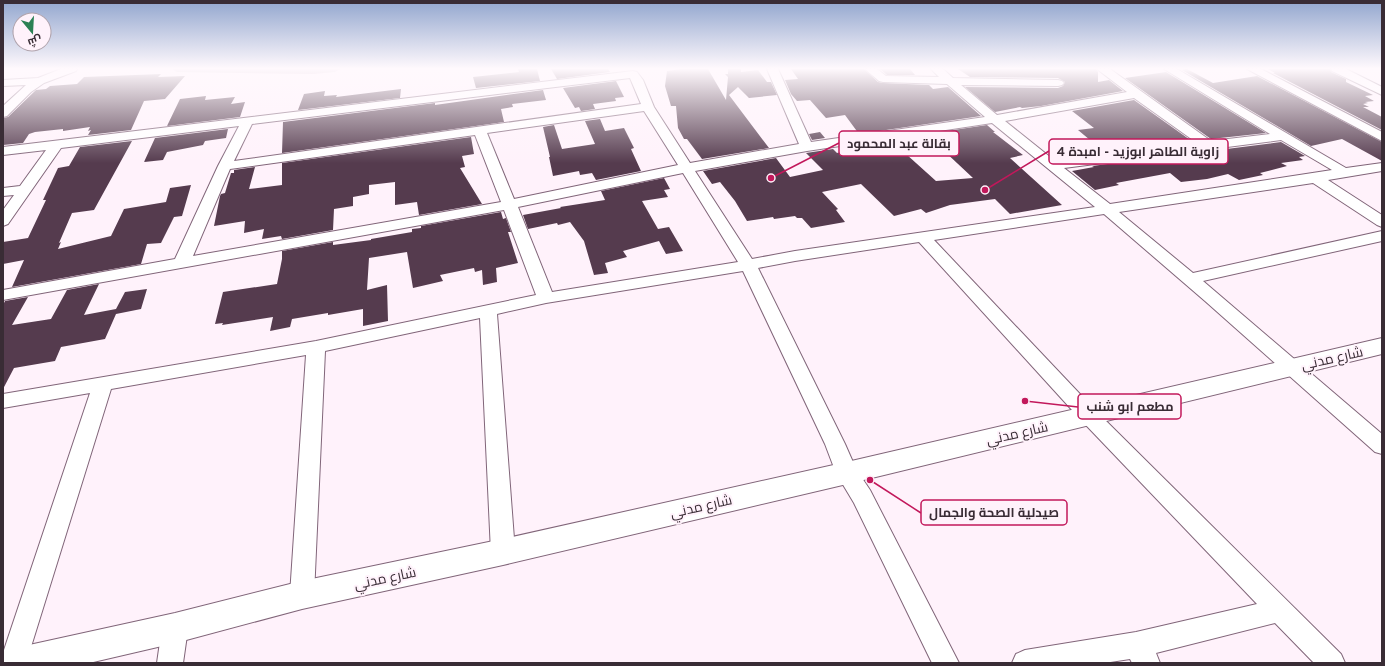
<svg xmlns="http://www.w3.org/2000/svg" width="1385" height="666" font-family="Overpass,Cairo,sans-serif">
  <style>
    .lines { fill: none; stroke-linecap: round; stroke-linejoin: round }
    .canal { fill: #b192a8; fill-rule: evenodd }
    .building { fill: #553b4e; fill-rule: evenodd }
    .street-casing { stroke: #816579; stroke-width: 2 }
    .secondary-casing { stroke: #816579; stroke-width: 2 }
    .street { fill: #fff; fill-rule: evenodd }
    .secondary { fill: #fff; fill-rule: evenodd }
    .labels { text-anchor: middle; stroke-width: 4; stroke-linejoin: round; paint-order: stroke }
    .near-street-label { font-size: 14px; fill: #392c35; stroke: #fff2fb }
    .leader { fill: none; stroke: #c2185b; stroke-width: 1.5 }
    .callout-dot { fill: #c2185b; stroke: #fff2fb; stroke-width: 1.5 }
    .callout { fill: #fff2fb; stroke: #c2185b; stroke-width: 1.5 }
    .callout-label { font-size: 13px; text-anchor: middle; font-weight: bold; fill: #392c35 }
  </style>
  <rect width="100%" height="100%" fill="#fff2fb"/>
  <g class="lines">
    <path class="canal" d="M172,69H340L335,72L313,74L177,72Z"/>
  </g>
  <path class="building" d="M518,69H537L540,81L476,88L473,77L519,72Z
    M551,69H608L610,72L557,79Z
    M681,69H708L726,100L728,77L725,74H728V69H741V72L758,70L767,82H771L777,95L749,98L738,87L729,95L769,148L702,159L687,139H684L678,128L676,106H671L665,86L667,71Z
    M791,69H864L878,82L883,83L929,85L933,89L948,87L981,116L859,134L845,115L826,118L810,100L797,101L791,94L785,80L798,79Z
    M880,69H910L915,75H887Z
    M958,69H1096L1098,72V82L1109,80L1123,91L1041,106L1022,108L1020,107L995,112L965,87L1058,88L1063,86L1065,82L1058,78L970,77Z
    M1187,69L1213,83L1257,76L1382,142V161L1342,139L1311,146L1182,70Z
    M1268,69H1330L1331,72L1346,79V82L1373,95L1365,96L1374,101L1365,102L1368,103L1363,104L1369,107H1363L1382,117V130L1273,73H1275Z
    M1166,72L1266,133L1211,139L1125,78Z
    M161,74L158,77L185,76L165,99L144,101L131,130L88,135L91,130L88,131L90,127L63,131V129L35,132L29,134L23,143L3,145V118L8,117L36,90L46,89L50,86L77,84L84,77Z
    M616,81L624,97L615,98L616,101L593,104L595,109L581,111L579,107L575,108L563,88Z
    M401,89L400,98L298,110L304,94L325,91L324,96L337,95L336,97Z
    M543,90L546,100L512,104L513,107L501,109L504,122L282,153L283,122L435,103V105Z
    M206,96L205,100L235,97L231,104L245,102L240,117L167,126L180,99Z
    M1134,100L1193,142L1080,156L1070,149L1096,145L1078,130L1094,128L1072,111Z
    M600,119L605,131L624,128L634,148L631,149L641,171L596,180L592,173L580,175L579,171L553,176L549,157H550L543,127L554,125L562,149L595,144L585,121Z
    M987,125L995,132H993L1023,155L1010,158L1062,205L1010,214L995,199L950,205L926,213L921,209L894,216L861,184L822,192L838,209L836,210L845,222L811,228L802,218H797L795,216L774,219L773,217L747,221L735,201L720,182L712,184L703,171L776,158L790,177L823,170L806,153L833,149L837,153L868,145L867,143ZM942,149L973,178L936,181L906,154Z
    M236,128L228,129L226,138L205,141L203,145L167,152L163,160L144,162L155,138Z
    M820,132L825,138L812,140L809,134Z
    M471,137L474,154L462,156L465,167L460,168L482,204L419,215L417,202L395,205V182L369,185V194L353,197V206L334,209L333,230L282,239L281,236L262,239L264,229L244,233L245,221L214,226L220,196L221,194L225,193L231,173H234V170L255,167L249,189L282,185V163Z
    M132,141L94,210L72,213L59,243L61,242L58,249L111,236L124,209L166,202L170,188L191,185L182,216L174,217L161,243L147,244L141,264L12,287L24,260L3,264V242L28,238L46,200H43L58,168L69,166L80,147Z
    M1281,142L1305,156L1299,157L1303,160L1281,163L1287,166L1260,173L1263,175L1239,180L1228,174L1207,179L1181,182L1170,173L1116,183L1119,185L1095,190L1072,171L1094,167L1092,166Z
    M664,178L670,189L664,190L668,197L642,201L658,229L669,227L683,251L666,254L659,241L623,251L627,257L605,263L608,273L594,275L584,241L570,222L558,225L557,223L528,229L523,215L561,208L560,207L605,200L601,191Z
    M501,212L503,219L506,218L511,232H508L518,263L496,268L497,282L483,285L482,270L475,272L474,268L440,275L443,281L413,288L407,252L369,258L367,290L387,285L388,321L363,326V309L328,315V313L292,319L290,327L270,331L273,317L222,325L223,323L215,324L223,292L277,284L282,259V251L333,242V245L371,240V239L412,232V229L421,228V226Z
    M99,284L84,315L116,309L125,292L147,289L141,309L116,314L105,339L61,347L55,361L14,368L3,389V305L5,301L28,297L12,325L51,319L67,290Z"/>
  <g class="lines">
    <g class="street-casing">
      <path id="street" d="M61,69H77L76,71L44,83L31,92L7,116L3,117V106L26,85L3,86V80L38,78Z
        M767,69H778L811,142L985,117L947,84L883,82L879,81L865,69H877L886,76L939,77L931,69H943L953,78L1058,80L1062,81L1064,83L1062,85L1058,86L961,85L997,115L1127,92L1097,69H1110L1211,141L1270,134L1164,69H1177L1346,168L1382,163V171L1328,180L1382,215V227L1377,225L1313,183L1119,212L1193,273L1382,231V241L1203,281L1382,434V454L1375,452L1205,301L1104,214L934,240L1096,411L1341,654L1345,663H1314L1275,623L1156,653L1160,663H1132L1130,659L1104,663H1012L1016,654L1025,650L1136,632L1257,604L1082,421L919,242L795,261L758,268L845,444L856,469L870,490L959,663H932L854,503L836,473L825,444L743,271L546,303L497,314L515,552L511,559L503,562L495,559L491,552L480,318L325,351L314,595L311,603L302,606L293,603L290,595L306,355L111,389L26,663H3V653L90,393L3,408V394L316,341L536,295L504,210L3,300V290L175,259L218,166L239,126L61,148L8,224L3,226V210L14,195L3,196V188L20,186L46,150L3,155V147L633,71L637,72L643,80L654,107L690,163L799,144ZM630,78L641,104L234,161L252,124ZM1134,98L1197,143L1055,161L1005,121ZM644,111L678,165L514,199L487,133ZM992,123L1095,207L795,251L752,259L695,171L807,151ZM475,135L501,202L193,256L230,169ZM1281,140L1332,170L1110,204L1064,168ZM683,173L738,262L552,292L518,207Z
        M1247,69H1261L1382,132V141Z
        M1331,69H1346L1382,87V95L1332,71Z
        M175,616L184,619L188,628L183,663H157L162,628L166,619Z"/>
    </g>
    <g class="secondary-casing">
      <path id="secondary" d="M1382,338V354L847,484L503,565L302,609L175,643L89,663H4L9,652L20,647L175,613L302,581L503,539L847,462Z"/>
    </g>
    <use href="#street" class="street"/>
    <use href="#secondary" class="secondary"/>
  </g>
  <linearGradient id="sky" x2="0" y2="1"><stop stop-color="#92a6ce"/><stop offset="0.42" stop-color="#fff9fd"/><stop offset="1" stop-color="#fff9fd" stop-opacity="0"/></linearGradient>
  <rect width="1385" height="163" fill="url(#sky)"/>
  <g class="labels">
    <g class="near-street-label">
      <text transform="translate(1332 358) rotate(-13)" y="5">شارع مدني</text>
      <text transform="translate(1017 433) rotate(-13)" y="5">شارع مدني</text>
      <text transform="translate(701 506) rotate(-13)" y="5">شارع مدني</text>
      <text transform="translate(385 578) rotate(-12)" y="5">شارع مدني</text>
    </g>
  </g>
  <path class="leader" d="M771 178L839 143M985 190L1049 151M1025 401L1078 407M870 480L921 513"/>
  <g class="callout-dot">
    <circle cx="771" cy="178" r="4"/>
    <circle cx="985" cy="190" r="4"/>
    <circle cx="1025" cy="401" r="4"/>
    <circle cx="870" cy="480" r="4"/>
  </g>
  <g class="callout">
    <rect x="839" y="131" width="120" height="25" rx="4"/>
    <rect x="1049" y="139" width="179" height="25" rx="4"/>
    <rect x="1078" y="394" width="103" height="25" rx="4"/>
    <rect x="921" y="500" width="146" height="25" rx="4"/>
  </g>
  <g class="callout-label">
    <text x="899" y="148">بقالة عبد المحمود</text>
    <text x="1138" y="156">زاوية الطاهر ابوزيد - امبدة 4</text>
    <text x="1130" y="411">مطعم ابو شنب</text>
    <text x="994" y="517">صيدلية الصحة والجمال</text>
  </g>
  <rect width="1385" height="666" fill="none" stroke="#392c35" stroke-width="8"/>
  <g transform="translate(32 32) rotate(162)"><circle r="19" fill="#fff2fb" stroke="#b0a3ac"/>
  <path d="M0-3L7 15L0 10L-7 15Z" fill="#2b8154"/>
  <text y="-6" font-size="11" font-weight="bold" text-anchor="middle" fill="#392c35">ش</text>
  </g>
</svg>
